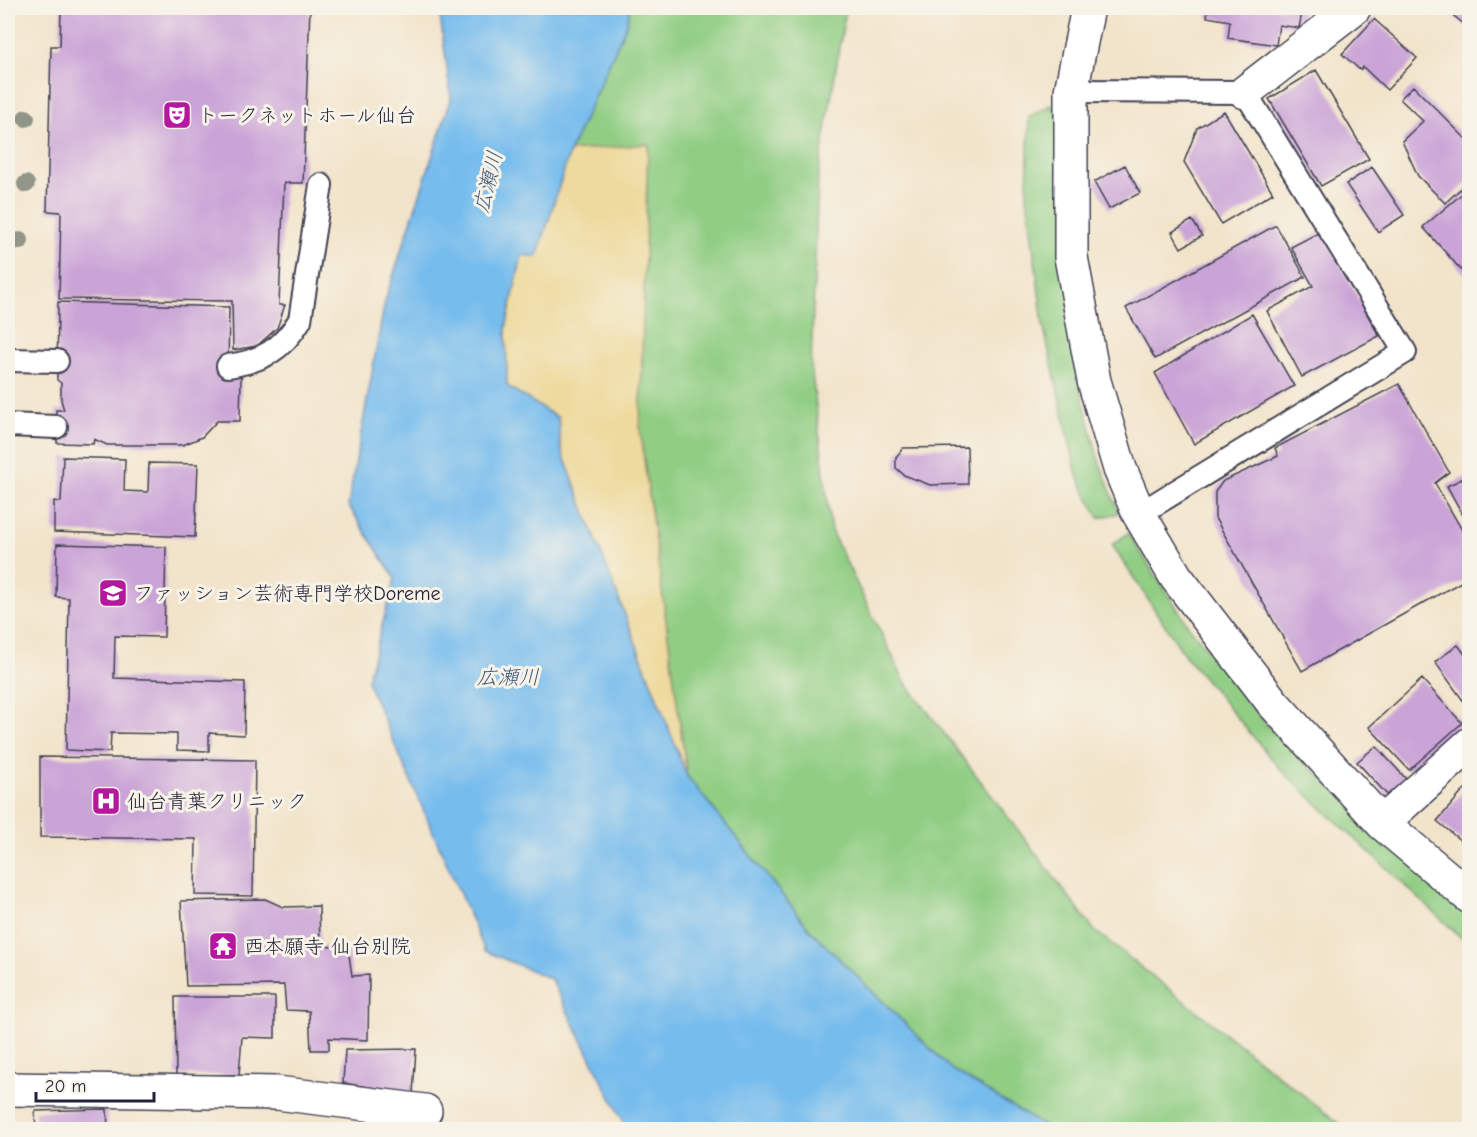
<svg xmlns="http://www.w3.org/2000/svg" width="1477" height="1137" font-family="'Comic Neue','Klee One',sans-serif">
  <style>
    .green { fill: #91ce84; stroke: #5a7860; stroke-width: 1.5 }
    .sand { fill: #eeda9e; stroke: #887e6c; stroke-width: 1.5 }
    .water { fill: #76bced; stroke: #4c6f94; stroke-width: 1.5 }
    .building { fill: #caa4d7 }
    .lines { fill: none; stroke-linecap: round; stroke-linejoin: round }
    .service-casing { stroke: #413f51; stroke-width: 26 }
    .minor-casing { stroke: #413f51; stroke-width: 36 }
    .service { stroke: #fff; stroke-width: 22 }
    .minor { stroke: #fff; stroke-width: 33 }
    .tree { fill: #929688 }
    .labels { text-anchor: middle; stroke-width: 6; stroke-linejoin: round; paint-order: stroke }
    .poi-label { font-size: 20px; fill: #22223b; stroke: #f7f3e8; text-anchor: start }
    .water-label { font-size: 21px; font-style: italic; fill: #3f5879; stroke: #f7f3e8 }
  </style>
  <rect width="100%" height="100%" fill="#f7f3e8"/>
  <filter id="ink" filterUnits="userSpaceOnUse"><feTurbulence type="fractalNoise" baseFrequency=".0167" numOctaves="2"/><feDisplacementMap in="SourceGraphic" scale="12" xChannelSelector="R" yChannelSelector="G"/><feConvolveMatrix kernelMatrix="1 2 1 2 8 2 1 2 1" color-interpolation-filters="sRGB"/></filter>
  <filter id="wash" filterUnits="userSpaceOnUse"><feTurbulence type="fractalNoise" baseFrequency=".008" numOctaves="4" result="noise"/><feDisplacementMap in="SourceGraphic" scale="24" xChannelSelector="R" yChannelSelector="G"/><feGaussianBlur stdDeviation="1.35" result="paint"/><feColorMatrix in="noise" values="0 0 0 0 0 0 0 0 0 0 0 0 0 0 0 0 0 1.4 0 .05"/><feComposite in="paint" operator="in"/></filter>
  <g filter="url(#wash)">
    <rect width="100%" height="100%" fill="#f2e4cb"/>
    <path class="green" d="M630,8H846L818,177L811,365L831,531L905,682L1094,930L1346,1129H1048L951,1069L942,1060L811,931L687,776L640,430L648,145L570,151L626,26Z
      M1051,105L1060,115L1080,387L1098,458L1119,513L1099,518L1077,475L1043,324L1027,197L1029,117Z
      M1128,533L1188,625L1270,729L1469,916V945L1281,770L1184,654L1112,545Z"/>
    <path class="sand" d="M648,144L640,430L687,776L561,449L558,418L507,387L506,328L522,254L537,256L570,151Z"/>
    <path class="water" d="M439,8H630L626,26L570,151L537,257L522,255L506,328L507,386L558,418L561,449L687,776L811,931L942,1060L951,1069L1048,1129H627L551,979L485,951L367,681L395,578L348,505L385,301L451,99Z"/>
    <g id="blocks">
      <path class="building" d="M61,8H310L303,183H284L279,305H285L277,328L257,346L233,350L232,301L59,299L61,212L47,211L51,46H60Z
        M1208,8H1303L1299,28L1279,25L1276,45L1228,38L1230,21L1207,17Z
        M1444,8H1470V29Z
        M1374,19L1417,58L1387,90L1363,67L1360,70L1342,54Z
        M1316,70L1369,159L1321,186L1269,99Z
        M1413,86L1470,143V180L1445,203L1418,176L1402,141L1423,121L1400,99Z
        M1224,111L1273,193L1221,224L1184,162L1197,128Z
        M1125,165L1140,193L1109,209L1094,182Z
        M1372,167L1404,215L1378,232L1346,184Z
        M1470,187V280L1423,227Z
        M1192,220L1202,236L1181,248L1172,232Z
        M1276,225L1305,277L1155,359L1126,308Z
        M1322,231L1379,336L1302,377L1267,311L1313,286L1291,247Z
        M58,302L229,307L228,373L241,376L240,421H217L202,437L183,445H107L94,439L93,444L57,443L56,410H64L61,400V383L57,380Z
        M1252,314L1294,386L1194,444L1155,373Z
        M1399,384L1449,472L1435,483L1470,544V577L1302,671L1215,518V492L1223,481L1278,456L1275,448Z
        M967,447L968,484L930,485L904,475L896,468V457L903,448Z
        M63,457L125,459L124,491L148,492L149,463L198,464L195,537L54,532V501L61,502Z
        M1470,475V528L1447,486Z
        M57,544L166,547L164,637L115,636L114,678L245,682L244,735L209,733V751L177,750V734L111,733L110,752L66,750L69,598L56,597Z
        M1458,645L1470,661V710L1435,662Z
        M1422,679L1462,723L1409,770L1369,727Z
        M1376,746L1408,781L1390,798L1357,762Z
        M40,757L255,760L253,896L195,895L196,839L40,837Z
        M1465,789L1470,793V843L1467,846L1437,821Z
        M265,899L283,907L319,906L320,946L348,948L352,976L369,975L368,1040L329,1038V1050H311L309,1011L286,1010L284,985L186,986L181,901Z
        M175,997H275V1038L242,1037L239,1075H176Z
        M416,1049L413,1094L343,1083L345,1050Z
        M107,1109L108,1130H36L35,1111Z"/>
    </g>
  </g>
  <g filter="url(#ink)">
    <use href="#blocks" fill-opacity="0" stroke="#413f51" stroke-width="1.5"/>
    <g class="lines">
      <g class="service-casing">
        <path id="service" d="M1071,91L1245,92L1405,352L1139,514
          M8,360L57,361
          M228,366C262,361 282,350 300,320L321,185
          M8,425L56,427"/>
      </g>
      <g class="minor-casing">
        <path id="minor" d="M1088,8L1071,91V257L1094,381L1120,469L1139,514L1176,577L1273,703L1382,823L1470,897
          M1245,92L1354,8
          M1382,823L1470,744
          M8,1089L277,1093L425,1111"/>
      </g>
      <use href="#service" class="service"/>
      <use href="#minor" class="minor"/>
    </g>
    <g class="tree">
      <circle cx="26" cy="118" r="9"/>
      <circle cx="26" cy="184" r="9"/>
      <circle cx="20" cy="241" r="9"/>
    </g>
  </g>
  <defs>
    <g id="theatre-square" transform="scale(1.5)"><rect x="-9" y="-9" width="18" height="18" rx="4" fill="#b5179e" stroke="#f7f3e8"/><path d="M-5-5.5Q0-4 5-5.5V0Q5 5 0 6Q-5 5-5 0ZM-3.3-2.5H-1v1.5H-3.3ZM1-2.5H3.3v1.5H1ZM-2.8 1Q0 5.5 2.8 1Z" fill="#fff"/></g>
    <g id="school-square" transform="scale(1.5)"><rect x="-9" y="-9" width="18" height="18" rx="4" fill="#b5179e" stroke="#f7f3e8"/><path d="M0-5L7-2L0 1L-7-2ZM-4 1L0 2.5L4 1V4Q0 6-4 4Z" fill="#fff"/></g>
    <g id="hospital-square" transform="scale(1.5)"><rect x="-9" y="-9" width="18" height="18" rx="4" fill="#b5179e" stroke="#f7f3e8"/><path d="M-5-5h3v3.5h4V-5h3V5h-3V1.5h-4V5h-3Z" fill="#fff"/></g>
    <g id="temple-square" transform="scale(1.5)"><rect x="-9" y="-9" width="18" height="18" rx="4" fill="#b5179e" stroke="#f7f3e8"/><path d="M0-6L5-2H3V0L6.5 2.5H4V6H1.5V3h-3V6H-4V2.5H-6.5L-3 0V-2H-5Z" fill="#fff"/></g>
  </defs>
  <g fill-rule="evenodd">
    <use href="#theatre-square" x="177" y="115"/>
    <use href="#school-square" x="113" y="593"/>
    <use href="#hospital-square" x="106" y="801"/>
    <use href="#temple-square" x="223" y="946"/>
  </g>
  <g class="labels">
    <g class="poi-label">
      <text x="198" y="122">トークネットホール仙台</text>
      <text x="134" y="600">ファッション芸術専門学校Doreme</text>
      <text x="127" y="808">仙台青葉クリニック</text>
      <text x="244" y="953">西本願寺 仙台別院</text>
    </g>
    <g class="water-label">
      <text transform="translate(488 182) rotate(-76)" y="7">広瀬川</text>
      <text x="508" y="684">広瀬川</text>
    </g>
  </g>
  <rect width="1477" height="1137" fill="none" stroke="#f7f3e8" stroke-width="30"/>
  <path d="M36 1092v9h118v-9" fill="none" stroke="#22223b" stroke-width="3"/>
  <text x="45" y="1092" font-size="18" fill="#22223b" stroke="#f7f3e8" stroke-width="4.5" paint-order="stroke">20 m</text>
</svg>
